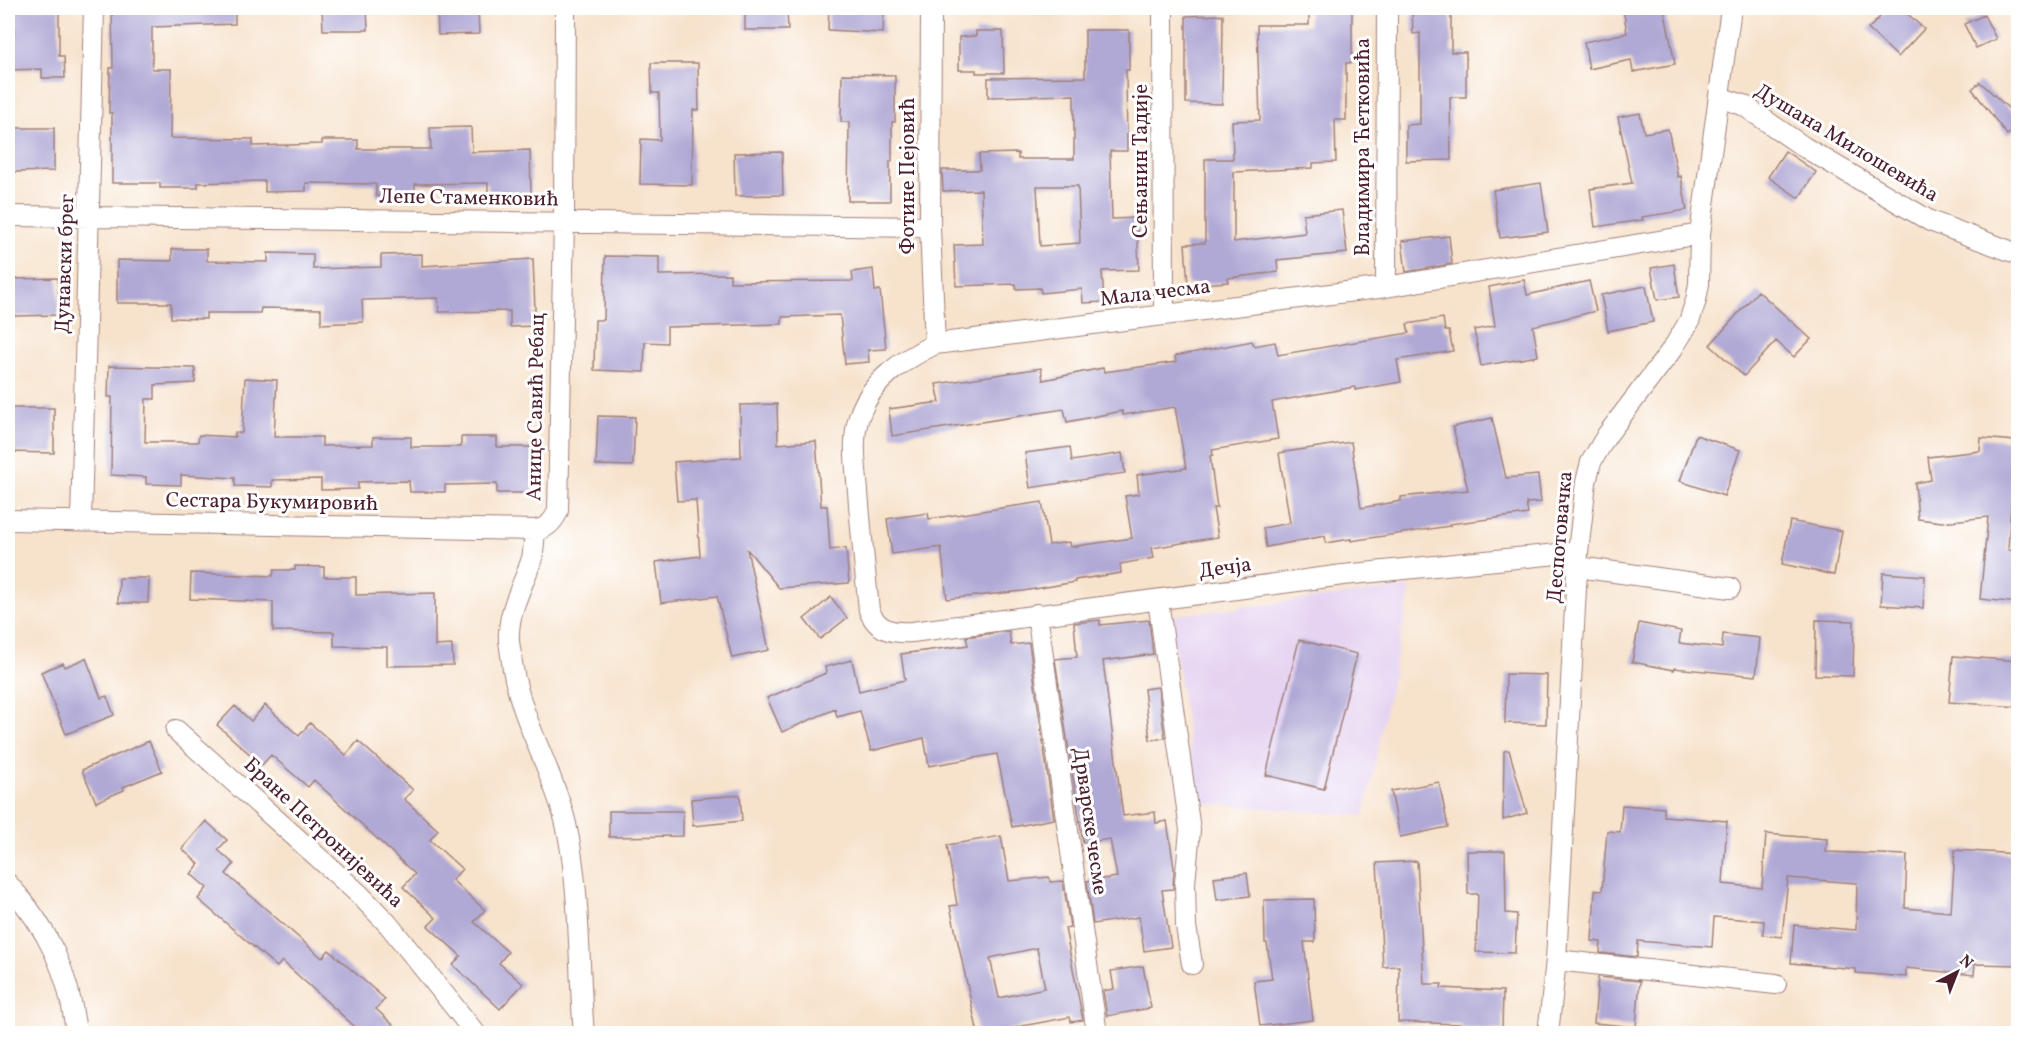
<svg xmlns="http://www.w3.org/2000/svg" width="2026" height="1041" font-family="Vollkorn,serif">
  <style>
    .built { fill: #e5d3f1 }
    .building { fill: #b0a9d5; fill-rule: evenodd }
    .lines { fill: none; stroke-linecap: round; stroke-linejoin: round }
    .minor-casing { stroke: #a0807b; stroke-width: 22 }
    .minor { stroke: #fff; stroke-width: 20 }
    .labels { text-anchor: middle; stroke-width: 6; stroke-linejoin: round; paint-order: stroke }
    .street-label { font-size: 21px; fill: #4a1f2b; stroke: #fff }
  </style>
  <rect width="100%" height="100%" fill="#fff"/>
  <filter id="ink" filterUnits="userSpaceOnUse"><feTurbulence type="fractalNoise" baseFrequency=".0167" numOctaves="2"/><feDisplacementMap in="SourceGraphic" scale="12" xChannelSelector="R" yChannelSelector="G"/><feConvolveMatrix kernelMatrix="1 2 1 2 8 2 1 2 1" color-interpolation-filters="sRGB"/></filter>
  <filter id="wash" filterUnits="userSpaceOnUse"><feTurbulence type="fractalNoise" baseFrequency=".008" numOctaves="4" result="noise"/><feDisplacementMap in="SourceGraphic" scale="24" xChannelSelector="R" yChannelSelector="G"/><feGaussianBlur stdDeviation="1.35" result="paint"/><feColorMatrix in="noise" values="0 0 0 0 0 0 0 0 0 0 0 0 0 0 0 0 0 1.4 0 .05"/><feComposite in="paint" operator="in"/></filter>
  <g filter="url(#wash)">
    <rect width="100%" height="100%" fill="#f7e2cb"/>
    <path class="built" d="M1411,587L1364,816L1198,803L1170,616Z"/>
    <g id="blocks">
      <path class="building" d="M14,8H59V56H64L65,78H42V69L8,70V34H14Z
        M112,8H235V24L152,27V69H171L170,138L253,139V146L322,144V140H358V149H431L430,128L471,127L472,152L530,150L531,193L488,194V183L415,184V196H376V184L306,183V191L265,192V181L198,183V188H160V183H112V113H109L110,68H113Z
        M322,8H367L368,30H323Z
        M437,8H478L479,34L438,35Z
        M745,8H787L788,30H745Z
        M829,8H884L883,33L828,30Z
        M1309,8H1352V63H1346V120H1335L1336,162L1313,163V168L1234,172V242L1305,233L1303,214L1342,210L1347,253L1277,260L1278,272L1228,278V282L1188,285L1185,244L1205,243V159H1233L1232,121L1260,120L1257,25H1309Z
        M1412,8H1451V52H1466V97H1450L1451,160L1406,161V125L1420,124V33L1413,34Z
        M1623,8H1664L1675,64L1633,72L1631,60L1589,69L1584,42L1627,33Z
        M1889,8H1901L1924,29L1898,57L1868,29Z
        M1223,15L1222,104L1186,103V16Z
        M1984,15L1996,39L1976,48L1964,24Z
        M1085,30H1129V70H1126L1127,151H1110L1112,219L1137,218L1139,270L1102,271L1104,302L1083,303L1082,289L1041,293L1040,288L1016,289V284L956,286L954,245L983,244L981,190L943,191L942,170H980L979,154L1018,153V159H1074V95L988,97V78L1085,77ZM1037,186H1078L1080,243L1040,246Z
        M976,31H1003L1004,73H976V70H959V37L976,36Z
        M651,63H698L699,110H693L692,185L640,184L641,139L660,140L659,93H652Z
        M842,74L895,75V122H892V161H890V201H848L849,122H841Z
        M1980,82L2019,118V127L2007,135L1972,89Z
        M1640,113L1644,133L1668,129L1678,177L1681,176L1687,210L1642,217L1643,220L1595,227L1590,189L1632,183L1618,117Z
        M13,128H54V171L13,172Z
        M1785,151L1816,172L1799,198L1768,177Z
        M782,152L783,195L735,196L734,153Z
        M1541,183L1548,232L1500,238L1493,190Z
        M1449,236L1452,264L1406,272L1402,241Z
        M172,249H207V261L268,262V253L313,254V269L381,267V255L422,254V266L533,259L535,310H533V326L510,327V311L439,312L438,298L362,300L363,322L321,324V309L261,308L260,313H206V319L171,318V303H117V260L172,261Z
        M605,256L659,257V275L730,274V282L853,281L852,272L873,269L875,291L880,290L886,349L868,350L869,362L845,364L840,315L782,317V324L667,327V343L645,342L644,372L594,370L595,320H604Z
        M1674,264L1679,297L1657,300L1651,268Z
        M58,278L59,315L14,316L13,279Z
        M1524,280L1527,295L1589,281L1596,311L1533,326L1538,356L1481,366L1474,330L1495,326L1489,287Z
        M1646,286L1653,322L1608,331L1601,295Z
        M1758,291L1811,339L1794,357L1776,341L1744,376L1710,345Z
        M1443,318L1445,331H1449L1453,351L1397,360L1401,382L1355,390V387L1272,402L1278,439L1212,450L1213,455L1210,456L1217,508H1213L1218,537L1152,548L1154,558L1120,564L1121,573L1075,580V582L1023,591L947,599L941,547L892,554L887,519L928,513L929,519L1042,502L1049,545L1069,542L1070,547L1132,538L1125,496L1139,494L1137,475L1186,468L1175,407L1123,415L1122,411L1067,422L1064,409L892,436L889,409L940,402L936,384L1041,368L1043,380L1103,368L1104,372L1176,362L1175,356L1252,341L1254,346L1275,342L1278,355L1409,333L1407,324Z
        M109,366L195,368V383L155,385V399H146L145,442H198L199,435L235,437V433H242L245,378L277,380L274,437H322V446L373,445V437H411V447H461V437H497V447H535L536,493H497V484L445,485V492H410L409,481L358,482V489L321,490V479L272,480V487L235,486V478L181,475V485L146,484V477L111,475L112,397H108Z
        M777,404L778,444L816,441L821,506H827L830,550L846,548L849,583L779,588L747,549L769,650L732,658L717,596L661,603L656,562L700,556L696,500L677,501L674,462L741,457L740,405Z
        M8,408H54V453L8,452Z
        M598,416L635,417L633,466L596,465Z
        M1492,418L1506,478L1538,475L1541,502L1526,503L1528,514L1449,524L1450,526L1351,541V539L1326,543L1325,536L1266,547L1263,528L1290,523L1279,453L1351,442L1361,508L1401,501V497L1468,490L1453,427Z
        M1696,435L1740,450L1724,496L1680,481Z
        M1981,438L2015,441L2008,550L2019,551V603L1980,599L1988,517L1942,522L1918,519L1915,483L1931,480L1928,457L1980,451Z
        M1070,447L1072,461L1122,453L1125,473L1030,488L1025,453Z
        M1790,521L1842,531L1834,575L1782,564Z
        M295,566L324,567V577H356V595L435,593V646L452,645L453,665L387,666V647L334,646V632L273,631V602L190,599L191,573L273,576L274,570H295Z
        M1883,573L1925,576L1923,608L1881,605Z
        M119,578H149L148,603H118Z
        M831,597L847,618L820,639L804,619Z
        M1100,620V625L1149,620L1153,654L1103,661L1123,816L1155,812L1156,823L1167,821L1174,868L1173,889L1162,890L1171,947L1144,951L1139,917L1093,924L1087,881L1117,877L1110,839L1083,843L1055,659L1077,657L1074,623Z
        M1816,620L1854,621L1853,676L1815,675Z
        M1639,623L1681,631L1679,643L1722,648L1723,634L1760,638L1756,676L1674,668V670L1632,662Z
        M1009,631L1011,645L1029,643L1054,819L1012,827L997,754L929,766L924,738L871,751L860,711L837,717L835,709L782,732L767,698L826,673L825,667L852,660L859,691L905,680L901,654L968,645L966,637Z
        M1299,640L1357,654L1324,789L1266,775Z
        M1953,656L2019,661V707L1949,702Z
        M86,658L101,698L107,696L114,715L66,734L41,672L63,663L65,667Z
        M1506,674L1547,675L1546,724L1505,723Z
        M1158,687L1165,738L1150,740L1144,689Z
        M265,705L299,736L310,723L346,755L358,741L413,790L404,799L438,830L430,840L462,869L452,880L485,910L474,922L508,952L499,963L523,984L500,1009L453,965L461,956L428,926L436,918L403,887L415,874L314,780L308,787L271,755L262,765L217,725L235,706L251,721Z
        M149,741L162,771L123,787L124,790L96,802L82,770Z
        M1509,750L1527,813L1503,820L1504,751Z
        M1439,782L1448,827L1400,837L1391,791Z
        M740,795L742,821L693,826L691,799Z
        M1622,805L1664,808V816L1727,821L1723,884L1762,888L1766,834L1827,839L1826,852L1907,855L1905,908L1951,912L1955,850L2017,854L2013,925L2019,926V965L1975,964L1974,975L1906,968V977L1856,973V969L1791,963L1794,925L1856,930L1857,883L1788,878L1782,937L1763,935L1764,921L1714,917L1712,947L1638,941L1637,957L1600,953L1601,942L1592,941L1595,890L1602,891L1607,831L1620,832Z
        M609,811H683V836L609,837Z
        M206,821L227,840L218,850L234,864L226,874L322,958L329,950L385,999L376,1009L403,1034H363L282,961L277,967L198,899L207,888L191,874L199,864L182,849Z
        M1001,836L1009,881L1049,877L1050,882L1063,881L1070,927L1065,928L1083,1020L1071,1022L1070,1017L1022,1026L993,1034H978L950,906L957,905L947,845ZM1037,948L1045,988L999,998L990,958Z
        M1467,851H1505L1506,913L1517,914L1515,953L1476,952L1478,894H1468Z
        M1417,861L1424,984H1442L1441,988L1503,991L1502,1030L1461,1028V1024L1398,1022L1399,966L1383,967L1377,863Z
        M1247,873L1250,896L1217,900L1214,877Z
        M1314,899L1315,942H1304L1313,1020L1260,1026L1254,981L1272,979L1267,943H1265L1264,900Z
        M1143,966L1151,1008L1107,1016L1103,991L1114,989L1111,971Z
        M1598,977L1640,981L1636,1027L1594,1023Z"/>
    </g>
  </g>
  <g filter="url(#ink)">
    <use href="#blocks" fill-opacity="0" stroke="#a0807b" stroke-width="1.5"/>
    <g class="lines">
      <g class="minor-casing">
        <path id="minor" d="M931,8L930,227L935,344
          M1163,8L1164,315
          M1719,97L1743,105L1804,147L1930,221L2018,254
          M8,216L930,227
          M1386,287L1387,8
          M8,520L535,530C547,529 553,522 558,511L564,222L565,8
          M81,521L94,8
          M535,530C534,539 534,549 532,558C525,582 510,606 509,632C508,639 510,647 511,655C517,715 552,766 566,824C581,892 578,964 584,1034
          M1578,552L1343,575L912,632C893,633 877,631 869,610C865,571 861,531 858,492C856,467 851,438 860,414C872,380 903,360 935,344L1386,287L1700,234
          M1578,567L1730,588
          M1158,600L1190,830L1185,883L1186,926L1192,964
          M1037,614L1097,1034
          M176,730L359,894L388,924L476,1034
          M8,884C48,928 70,974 76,1034
          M1556,960L1776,984
          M1548,1034L1556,960L1578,552L1586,482L1591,462L1607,435L1673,348L1689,322L1696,300L1699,284L1700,234L1731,8"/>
      </g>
      <use href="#minor" class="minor"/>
    </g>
  </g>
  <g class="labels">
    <g class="street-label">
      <text transform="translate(1847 142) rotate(31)" y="7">Душана Милошевића</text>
      <text transform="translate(1362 147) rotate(-90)" y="7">Владимира Ћетковића</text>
      <text transform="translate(1140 161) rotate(-90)" y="7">Сењанин Тадије</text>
      <text transform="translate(907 176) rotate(-90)" y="7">Фотине Пејовић</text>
      <text transform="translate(469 197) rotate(1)" y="7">Лепе Стаменковић</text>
      <text transform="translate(64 264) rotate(-88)" y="7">Дунавски брег</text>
      <text transform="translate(1155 292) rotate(-7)" y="7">Мала чесма</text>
      <text transform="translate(535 407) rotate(-89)" y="7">Анице Савић Ребац</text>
      <text transform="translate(272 501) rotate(1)" y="7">Сестара Букумировић</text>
      <text transform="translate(1559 537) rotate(-85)" y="7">Деспотовачка</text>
      <text transform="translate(1225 567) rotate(-8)" y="7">Дечја</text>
      <text transform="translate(1091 821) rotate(82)" y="7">Дрварске чесме</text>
      <text transform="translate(324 832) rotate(43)" y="7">Бране Петронијевића</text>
    </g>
  </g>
  <rect width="2026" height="1041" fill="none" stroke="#fff" stroke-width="30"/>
  <g transform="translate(1957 972) rotate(42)" stroke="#ffffff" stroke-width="4.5" paint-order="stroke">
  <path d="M0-4.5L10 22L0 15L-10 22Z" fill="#4a1f2b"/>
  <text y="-9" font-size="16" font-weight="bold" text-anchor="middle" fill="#4a1f2b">N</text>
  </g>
</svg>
